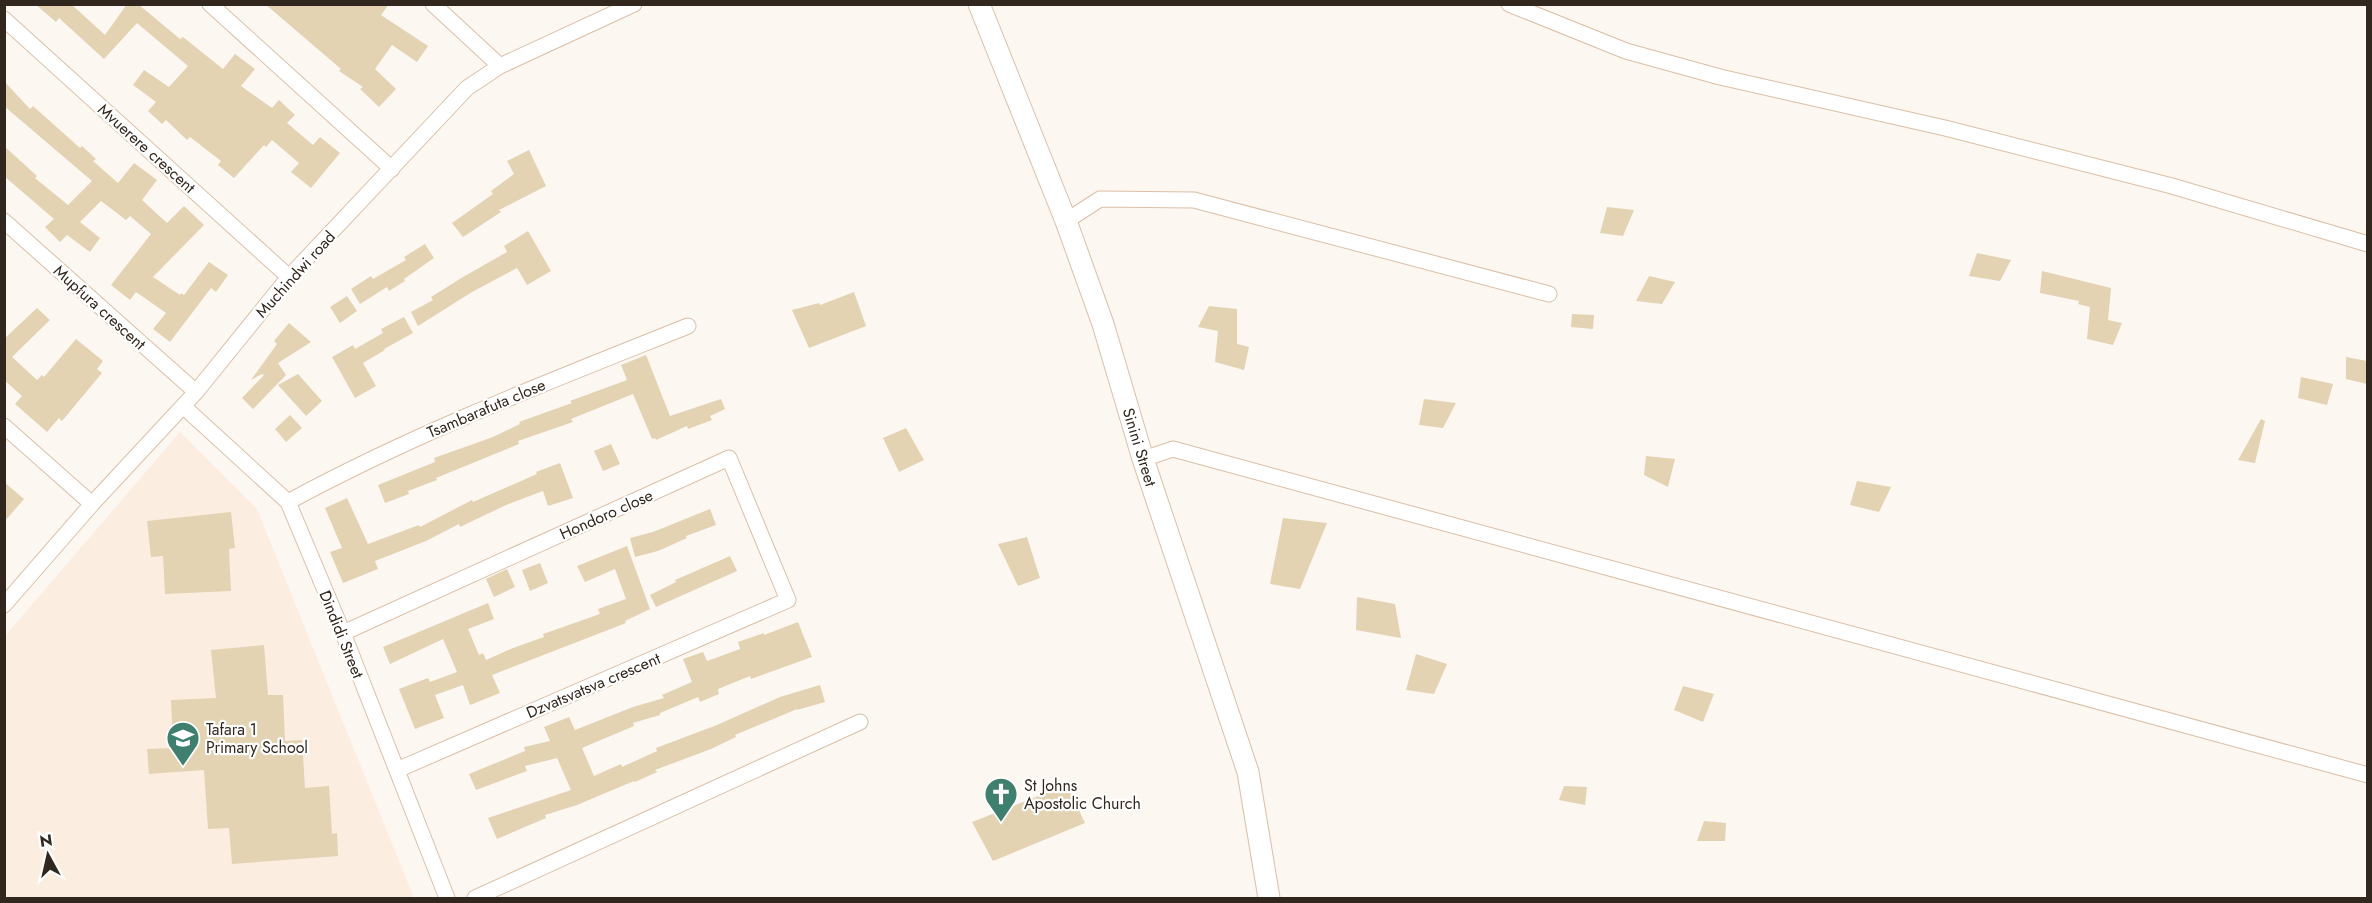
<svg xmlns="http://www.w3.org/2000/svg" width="2372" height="903" font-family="Jost,sans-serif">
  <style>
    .built { fill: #fcede1 }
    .building { fill: #e3d3b3 }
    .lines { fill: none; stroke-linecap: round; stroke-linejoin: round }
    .street-casing { stroke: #dbbfa6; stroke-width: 17 }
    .secondary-casing { stroke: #dbbfa6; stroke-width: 23 }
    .street { stroke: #fff; stroke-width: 15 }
    .secondary { stroke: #fff; stroke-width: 21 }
    .labels { text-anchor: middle; stroke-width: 4.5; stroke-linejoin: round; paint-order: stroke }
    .street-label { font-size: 16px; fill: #32271e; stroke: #fff }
    .poi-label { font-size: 16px; fill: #32271e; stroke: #fff; text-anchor: start }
  </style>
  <rect width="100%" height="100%" fill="#fdf7f2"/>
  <path class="built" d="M180,432L257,509L414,898H5V636Z"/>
  <path class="building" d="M35,4H71L105,35L127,4H138L180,39L183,37L223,69L235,54L255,69L241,86L272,108L279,100L295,115L287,123L313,145L320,137L340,153L311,188L291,172L299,163L272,140L266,147L264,145L234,178L218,165L221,161L190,137L187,140L166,120L162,124L148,111L156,102L133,85L144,70L169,87L188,66L137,23L104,59L59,18L56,22Z
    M265,4H389L381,15L428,46L417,62L392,45L375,69L396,89L379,107L360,89L363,87L339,71L341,69Z
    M4,81L30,109L33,106L80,148L82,146L96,159L93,161L118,183L134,163L157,180L142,200L167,223L184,206L204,225L153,277L180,295L181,293L184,295L209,262L228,275L216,292L211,288L170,342L153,329L166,313L136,292L130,300L111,285L151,234L130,216L126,220L101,201L80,222L100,238L90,252L67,235L60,242L45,227L54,219L4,176V146L37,176L35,178L68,205L92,181L4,106Z
    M529,150L546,186L499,210L501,212L463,237L452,223L493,194L491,191L514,174L507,161Z
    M1607,207L1634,210L1623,236L1600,233Z
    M528,231L551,271L527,285L517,268L472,292L418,326L411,312L433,300L431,297L463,277L507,252L504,246Z
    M425,244L434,258L404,279L405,281L389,291L387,287L360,304L351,289L371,276L373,279L406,260L404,257Z
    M1977,253L2011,260L2000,281L1969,276Z
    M2042,271L2111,288L2108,320L2122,323L2113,345L2087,339L2090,307L2078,304L2079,301L2040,293Z
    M1649,276L1675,282L1662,304L1636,301Z
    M854,292L866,326L809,348L792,310L819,303L820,305Z
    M347,296L357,311L340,323L330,307Z
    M1209,306L1237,309V344L1249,347L1244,370L1215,362L1218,331L1198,327Z
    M37,308L50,320L12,357L37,380L42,375L44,377L76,339L103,361L97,369L102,373L62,421L59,418L47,432L15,404L22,396L4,380V339Z
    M1572,314L1594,315L1593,329L1571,327Z
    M404,317L413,333L384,349L385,350L363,363L376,386L355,398L332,357L353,345L355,349L383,333L381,329Z
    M289,323L311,342L278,363L286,375L253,409L242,398L264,375L262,374L251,380L277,344L274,341Z
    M646,355L670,416L721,399L725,409L710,416L712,420L688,429L687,426L656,440L655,438L652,439L633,394L571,419L573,422L518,441L519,444L436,478L437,480L408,491L409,494L385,503L378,485L435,462L434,458L493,437L520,424L519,422L572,403L570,401L627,380L621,365Z
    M2346,357L2367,361V384L2346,379Z
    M298,374L322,401L306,416L278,385Z
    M2301,377L2333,384L2327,405L2298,398Z
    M1424,399L1456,403L1443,428L1419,425Z
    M290,415L302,428L286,442L275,429Z
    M2261,419L2265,421L2255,463L2238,460Z
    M906,428L924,460L899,472L883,438Z
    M611,444L620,464L603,471L594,451Z
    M1646,456L1675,459L1668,487L1644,475Z
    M560,463L573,498L548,506L543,491L506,505L460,527L459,524L426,541L375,561L378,569L343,583L330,552L342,548L325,508L347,498L368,544L419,525L420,527L472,500L473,502L537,474L536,472Z
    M1857,481L1891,487L1879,512L1850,505Z
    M4,482L24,499L4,522Z
    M710,509L716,525L686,536L687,538L658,551L635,557L630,538L653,532Z
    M231,512L235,548L229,549L231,591L165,594L163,556L151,557L147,521Z
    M1283,518L1327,523L1300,589L1270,584Z
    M1027,537L1040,578L1018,586L998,544Z
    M627,546L650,609L625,621L626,623L492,675L500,693L470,705L463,685L435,695L444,718L415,729L399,689L428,678L430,682L457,672L443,639L390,664L383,647L488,603L494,619L468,629L479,655L483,653L486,660L513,648L544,637L543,634L600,614L598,609L626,599L615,569L585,582L577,566Z
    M730,556L737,571L656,607L650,595L676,582L675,580Z
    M540,563L548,583L530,591L522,570Z
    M507,569L515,587L494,597L486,579Z
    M1357,597L1395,604L1401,638L1356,630Z
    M798,622L812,657L751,679L750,676L718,689L719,694L700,702L698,697L660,713V715L633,723L634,726L582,748L594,776L621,764L622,767L657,751L656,748L717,725L780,697L820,685L825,702L797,710V709L735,735L736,737L711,749L655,770L657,772L635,782L634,781L577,805L545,815L546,818L497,839L488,818L571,790L557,758L525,766L527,771L476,790L469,774L525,751L524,747L550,741L544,727L569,717L575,730L633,707L664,698L662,695L692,682L683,659L703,652L707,661L740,649L738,642L764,633V635Z
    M264,645L268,695H283L285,741L302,740L305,788L329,786L332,834L337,833L338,856L232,864L229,828L208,829L204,770L149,774L147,749L173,748L171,700L216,698L211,650Z
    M1416,654L1447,664L1434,694L1406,690Z
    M1683,686L1714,694L1703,722L1674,710Z
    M1067,785L1085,823L993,861L972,822Z
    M1564,786L1587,787L1585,805L1559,800Z
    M1704,821L1726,823L1725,841H1697Z"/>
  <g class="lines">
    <g class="street-casing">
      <path id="street" d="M210,4L392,169
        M433,4L500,66
        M1509,4L1626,51L1720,77L1945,128L2172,186L2368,244
        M4,19L289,277
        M4,221L196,392
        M1066,221L1100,199L1194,200L1549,294
        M183,406L288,502L343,633L447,898
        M4,426L92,504
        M1143,459L1173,449L2368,775
        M288,502C417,432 553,380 688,326
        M4,605L92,504L196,392L289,277L467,88L500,66L634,4
        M343,633L729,458L788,600L397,770
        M475,898L860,722"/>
    </g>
    <g class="secondary-casing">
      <path id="secondary" d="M979,4L1066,221L1103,324L1143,459L1248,772L1269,898"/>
    </g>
    <use href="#street" class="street"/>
    <use href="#secondary" class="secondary"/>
  </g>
  <defs>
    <g id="school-pin" transform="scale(1.725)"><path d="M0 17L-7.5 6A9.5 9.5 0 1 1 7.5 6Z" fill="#3f7f6e" stroke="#fff"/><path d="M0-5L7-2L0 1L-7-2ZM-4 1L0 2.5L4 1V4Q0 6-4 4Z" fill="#fff"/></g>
    <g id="church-pin" transform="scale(1.725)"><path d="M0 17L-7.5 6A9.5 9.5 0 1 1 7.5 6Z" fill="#3f7f6e" stroke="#fff"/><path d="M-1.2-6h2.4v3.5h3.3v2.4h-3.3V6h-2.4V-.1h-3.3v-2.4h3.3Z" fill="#fff"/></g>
  </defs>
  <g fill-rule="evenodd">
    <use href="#school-pin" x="183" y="738"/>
    <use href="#church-pin" x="1001" y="794"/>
  </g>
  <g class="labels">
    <g class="street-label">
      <text transform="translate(147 148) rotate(42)" y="6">Mvuerere crescent</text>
      <text transform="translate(295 274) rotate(-48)" y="6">Muchindwi road</text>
      <text transform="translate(100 307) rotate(42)" y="6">Mupfura crescent</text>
      <text transform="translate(486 408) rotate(-23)" y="6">Tsambarafuta close</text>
      <text transform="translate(1140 447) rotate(73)" y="6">Sinini Street</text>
      <text transform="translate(606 514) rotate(-24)" y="6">Hondoro close</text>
      <text transform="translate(342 634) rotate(68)" y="6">Dindidi Street</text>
      <text transform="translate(593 685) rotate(-23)" y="6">Dzvatsvatsva crescent</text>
    </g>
    <g class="poi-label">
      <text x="206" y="735">Tafara 1<tspan x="206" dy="18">Primary School</tspan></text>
      <text x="1024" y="791">St Johns<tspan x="1024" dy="18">Apostolic Church</tspan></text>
    </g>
  </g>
  <rect width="2372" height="903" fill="none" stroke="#32271e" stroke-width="12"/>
  <g transform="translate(48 855) rotate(352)" stroke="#ffffff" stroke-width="4.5" paint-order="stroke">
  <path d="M0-4.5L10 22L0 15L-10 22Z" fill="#32271e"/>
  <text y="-9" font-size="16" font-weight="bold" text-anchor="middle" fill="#32271e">N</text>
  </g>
</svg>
